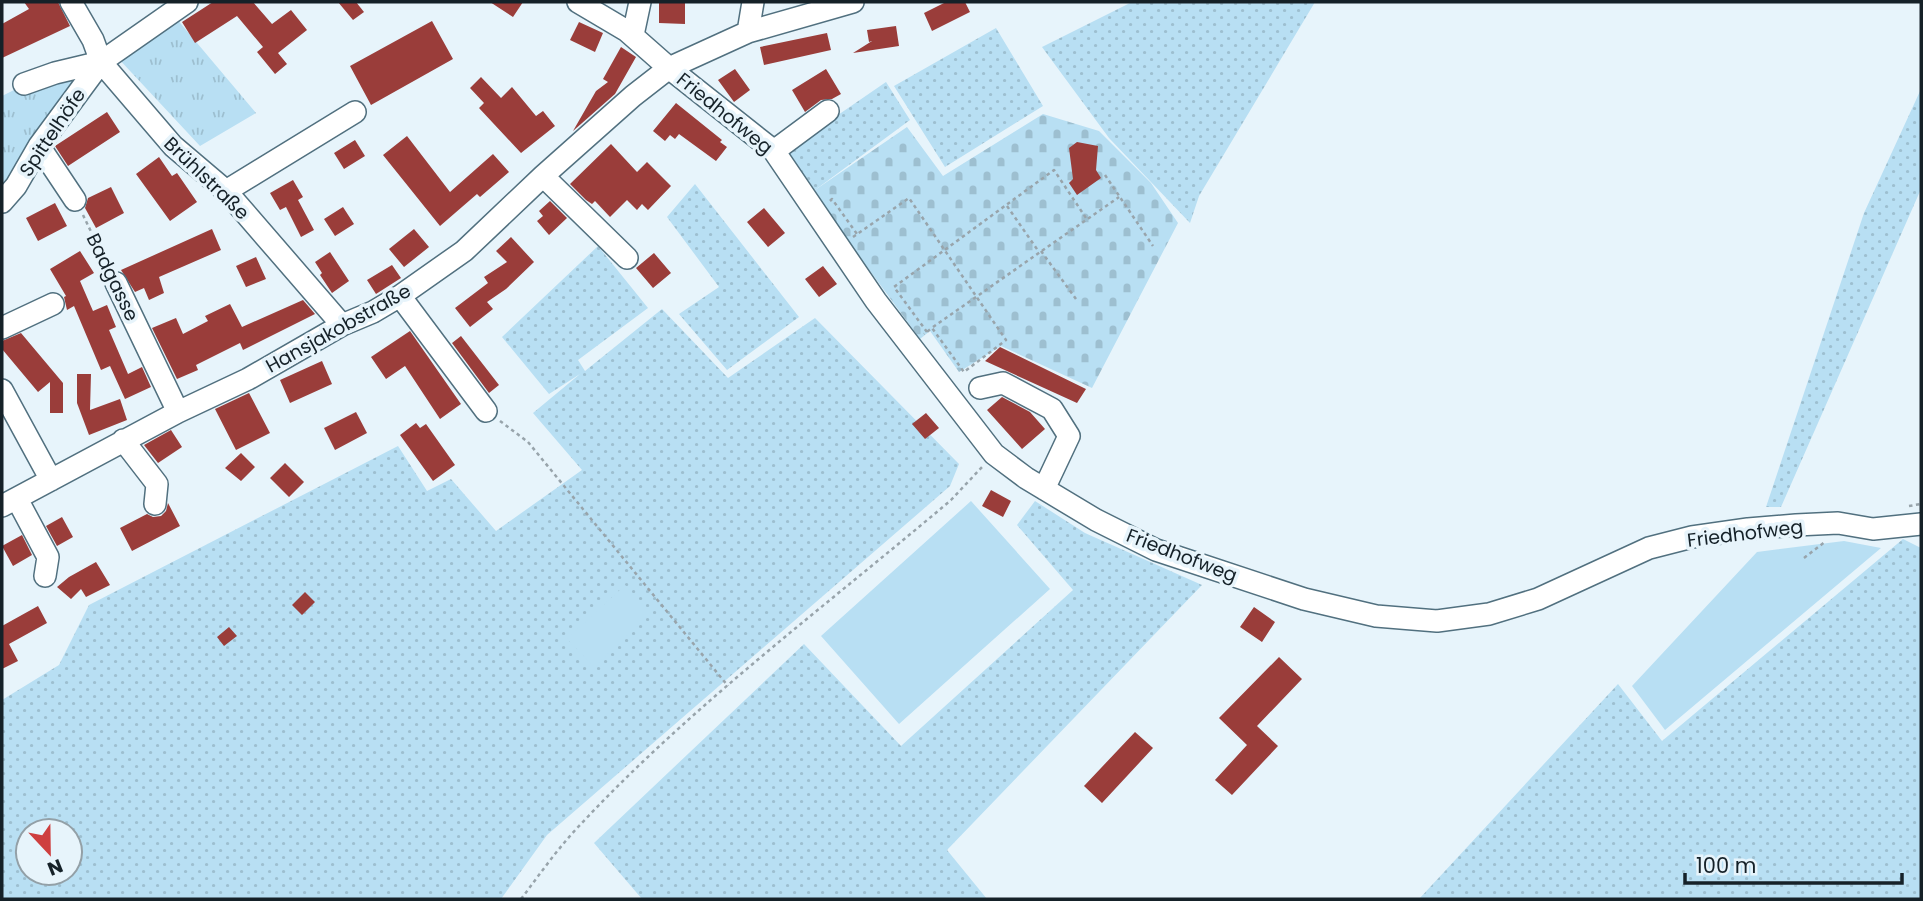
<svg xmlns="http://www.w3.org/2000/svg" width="1923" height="901" font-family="Poppins,sans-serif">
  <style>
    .grass { fill: url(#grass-dots); fill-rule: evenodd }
    .cemetery { fill: url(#cemetery-stones) }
    .park { fill: url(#park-tufts) }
    .garden { fill: #b8dff3 }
    .building { fill: #9a3d3a }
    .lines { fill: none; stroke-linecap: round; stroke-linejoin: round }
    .minor-casing { stroke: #51707f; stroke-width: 24 }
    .path { stroke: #98a4ab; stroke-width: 2.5; stroke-dasharray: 3.5 3.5; stroke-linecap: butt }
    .minor { stroke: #fff; stroke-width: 21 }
    .labels { text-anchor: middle; stroke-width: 7; stroke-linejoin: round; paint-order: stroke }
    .street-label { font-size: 19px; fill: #152128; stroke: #e7f4fb }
  </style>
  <defs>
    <pattern id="grass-dots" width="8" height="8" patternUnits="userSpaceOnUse" patternTransform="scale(1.75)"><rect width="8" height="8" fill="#b8dff3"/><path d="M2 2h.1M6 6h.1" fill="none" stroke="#9dbfd0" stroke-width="1.8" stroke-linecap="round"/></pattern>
    <pattern id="cemetery-stones" width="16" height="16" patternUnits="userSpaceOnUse" patternTransform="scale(1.75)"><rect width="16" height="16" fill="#b8dff3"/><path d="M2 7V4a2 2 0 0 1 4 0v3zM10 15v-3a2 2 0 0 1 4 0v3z" fill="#9dbfd0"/></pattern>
    <pattern id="park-tufts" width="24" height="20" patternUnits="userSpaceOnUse" patternTransform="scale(1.75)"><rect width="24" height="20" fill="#b8dff3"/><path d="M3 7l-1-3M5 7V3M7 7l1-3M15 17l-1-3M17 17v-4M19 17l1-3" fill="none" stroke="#9dbfd0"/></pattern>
  </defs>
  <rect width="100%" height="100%" fill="#e7f4fb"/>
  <path class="grass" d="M1132,2H1315L1199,196L1190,223L1109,138L1042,47Z
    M996,28L1043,106L945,167L894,86Z
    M886,82L910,120L815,190L787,150Z
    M1921,89V189L1781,507H1766L1864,213Z
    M695,184L799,317L727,370L679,314L719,287L667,217Z
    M598,246L648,308L578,360L585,371L662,309L728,378L815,318L959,464L950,486L547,835L501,899H2V700L59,665L89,605L398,446L427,491L451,479L496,531L582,470L533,413L580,374L549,394L502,337ZM28,831H70V873H28Z
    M1035,501L1085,533L1202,585L947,850L987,899H642L594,843L804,644L901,746L1073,590L1017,525Z
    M1903,539L1921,548V899H1419L1618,684L1662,741Z"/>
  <path class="cemetery" d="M1043,114L1099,131L1151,183L1178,223L1092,388L1001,346L959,372L930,331L920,339L848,241L815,190L907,127L943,176Z"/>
  <path class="park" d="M176,18L256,113L200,146L117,57Z
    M101,62L2,200V96L14,90Z"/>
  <path class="garden" d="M971,501L1050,589L899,724L821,636Z
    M1844,541L1881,548L1665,730L1632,686L1757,552Z
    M625,585L651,613L594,667L567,639Z"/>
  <path class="building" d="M24,2H58L70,26L2,58V24L29,9Z
    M213,2H253L272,24L291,10L307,30L278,53L287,64L275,74L257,52L263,47L237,16L195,43L182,22Z
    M338,2H356L364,12L353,20Z
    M490,2H523L513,17Z
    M659,2H685V24L659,23Z
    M946,2H965L970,12L932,31L924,13Z
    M432,21L453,59L371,105L350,66Z
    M579,22L603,33L595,52L570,40Z
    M896,26L899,46L853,53L872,41L869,42L867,30Z
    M827,33L831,50L764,65L760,47Z
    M621,47L636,57L615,94L573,131L596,91L608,82L603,79Z
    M735,69L750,90L734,102L718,80Z
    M826,69L841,94L832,99L821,100L805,112L792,90Z
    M481,77L501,98L512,87L536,116L543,111L555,126L521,153L479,108L484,103L470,88Z
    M676,103L722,140L720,142L727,147L716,161L679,134L675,139L670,135L665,141L653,131Z
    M107,112L120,132L68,166L55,146Z
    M407,136L450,192L493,154L509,172L480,197L477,194L440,226L383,155Z
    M355,140L365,156L344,169L334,153Z
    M1077,142L1098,146L1096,170L1101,178L1077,195L1069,183L1073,179L1069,148Z
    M611,144L637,172L647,162L671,186L648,210L642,204L637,210L627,200L610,217L595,201L592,204L586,200L570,184Z
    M159,157L172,176L177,173L197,202L170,221L136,174Z
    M293,180L303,197L298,200L314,230L301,237L286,207L280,210L270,193Z
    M111,187L124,213L96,228L85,208L88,198Z
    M550,201L567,218L549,235L537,221L543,216L539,211Z
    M55,203L67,226L38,241L26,218Z
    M343,207L354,224L335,236L324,219Z
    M764,208L785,233L768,247L747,222Z
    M212,229L221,250L159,277L164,293L149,300L144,288L135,292L121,270Z
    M414,229L429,247L404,267L389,249Z
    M511,237L534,262L506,289L487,302L493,309L470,327L455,308L488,283L484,277L507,262L496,251Z
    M80,251L94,273L80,281L93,311L107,305L116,327L109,330L128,374L142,367L151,387L125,399L110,366L101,370L74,306L67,310L64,297L66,296L50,269Z
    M330,252L349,281L332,293L320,275L322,273L315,262Z
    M654,253L671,273L653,288L636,268Z
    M256,257L266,279L246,287L236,266Z
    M392,265L401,278L376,294L367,280Z
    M823,266L837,284L819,297L805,279Z
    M303,300L315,314L243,350L240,343L196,365L198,370L177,379L152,328L176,318L183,334L208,321L205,316L230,304L242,327Z
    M410,331L461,404L440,419L405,366L386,379L371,357Z
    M21,333L63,383V413H50V382L38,392L2,349V341Z
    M461,336L499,385L489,393L452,343Z
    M1000,347L1086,389L1077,403L985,361Z
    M322,361L332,384L290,403L280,380Z
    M77,374H91L90,410L120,399L127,420L89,435L77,403Z
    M249,393L270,433L236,450L215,409Z
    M1002,397L1030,412L1045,429L1022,449L987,410Z
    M356,412L367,433L335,450L324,428Z
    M926,413L939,428L925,439L912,424Z
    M416,423L420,428L426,424L455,465L433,481L400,435Z
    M171,430L182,447L158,463L144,445Z
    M241,453L255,467L241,481L225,468Z
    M285,463L304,482L289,497L270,478Z
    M991,490L1011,501L1003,517L982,506Z
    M168,503L180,526L132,551L120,528L147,514L153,517L161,516L166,511Z
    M62,517L73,537L57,546L46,526Z
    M22,535L32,555L13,566L2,546Z
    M96,562L110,585L86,597L81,589L71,599L57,587L69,577Z
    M305,592L315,602L302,615L292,605Z
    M38,606L47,623L9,644L18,661L2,669V626Z
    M1254,607L1275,622L1262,642L1240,627Z
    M229,627L237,636L224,646L217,637Z
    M1279,657L1302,679L1257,726L1278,746L1232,795L1215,780L1247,745L1219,718Z
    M1135,732L1153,748L1102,803L1084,786Z"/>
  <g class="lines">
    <g class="minor-casing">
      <path id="minor" d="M71,2L93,40L101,62L173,146L226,191L342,325
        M578,2L627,31L669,68L774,151L876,301L994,454L1026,478L1096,520L1156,550L1304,599L1376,616L1437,621L1489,614L1538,599L1649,548L1692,537L1748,529L1796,525L1838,523L1873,529L1921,524
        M748,32L753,2
        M633,35L640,2
        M24,84L55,73L101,62L187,2
        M39,146L75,200
        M774,151L828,111
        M543,176L627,258
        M226,191L355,112
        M2,202L16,186L39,146L101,62
        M116,283L178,412
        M400,296L486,411
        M2,328L53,304
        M980,388L1003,383L1052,409L1069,436L1044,489
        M2,390L51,480
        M123,440L157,484L155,504
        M17,499L48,557L45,576
        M2,506L178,412L248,379L342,325L373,312L400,296L464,251L543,176L633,96L669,68L748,32L853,2"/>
    </g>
    <path class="path" d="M1105,175L1153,246
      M830,201L832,199L857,234
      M1007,206L1039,252
      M83,215L109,269
      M853,237L909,198L1006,340L964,372L932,328L924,334
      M1041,251L1076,299
      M933,327L1119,197
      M927,332L894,287L1054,170L1086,218
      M500,421L528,442L728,686
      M1909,506L1921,504
      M1804,558L1826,541
      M521,899C540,874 558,848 580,825C692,705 826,606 951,500L982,467"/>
    <use href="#minor" class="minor"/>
  </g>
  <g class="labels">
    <g class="street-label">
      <text transform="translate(725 113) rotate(39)" y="7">Friedhofweg</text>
      <text transform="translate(52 132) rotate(-56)" y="7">Spittelhöfe</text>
      <text transform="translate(207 178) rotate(44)" y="7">Brühlstraße</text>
      <text transform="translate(113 277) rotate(64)" y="7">Badgasse</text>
      <text transform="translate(338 328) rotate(-29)" y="7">Hansjakobstraße</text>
      <text transform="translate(1745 533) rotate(-7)" y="7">Friedhofweg</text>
      <text transform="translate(1182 555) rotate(21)" y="7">Friedhofweg</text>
    </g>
  </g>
  <rect width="1923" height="901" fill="none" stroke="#152128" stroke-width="7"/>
  <g transform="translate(49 852) rotate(158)"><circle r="33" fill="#e7f4fb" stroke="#93a0a7" stroke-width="2"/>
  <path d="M0-5L12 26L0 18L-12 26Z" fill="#ce3f3f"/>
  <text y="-10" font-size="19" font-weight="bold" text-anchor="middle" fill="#152128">N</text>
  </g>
  <path d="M1685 873v10h217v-10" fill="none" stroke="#152128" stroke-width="3.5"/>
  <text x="1696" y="873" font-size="21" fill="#152128" stroke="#e7f4fb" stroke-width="5" paint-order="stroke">100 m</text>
</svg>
